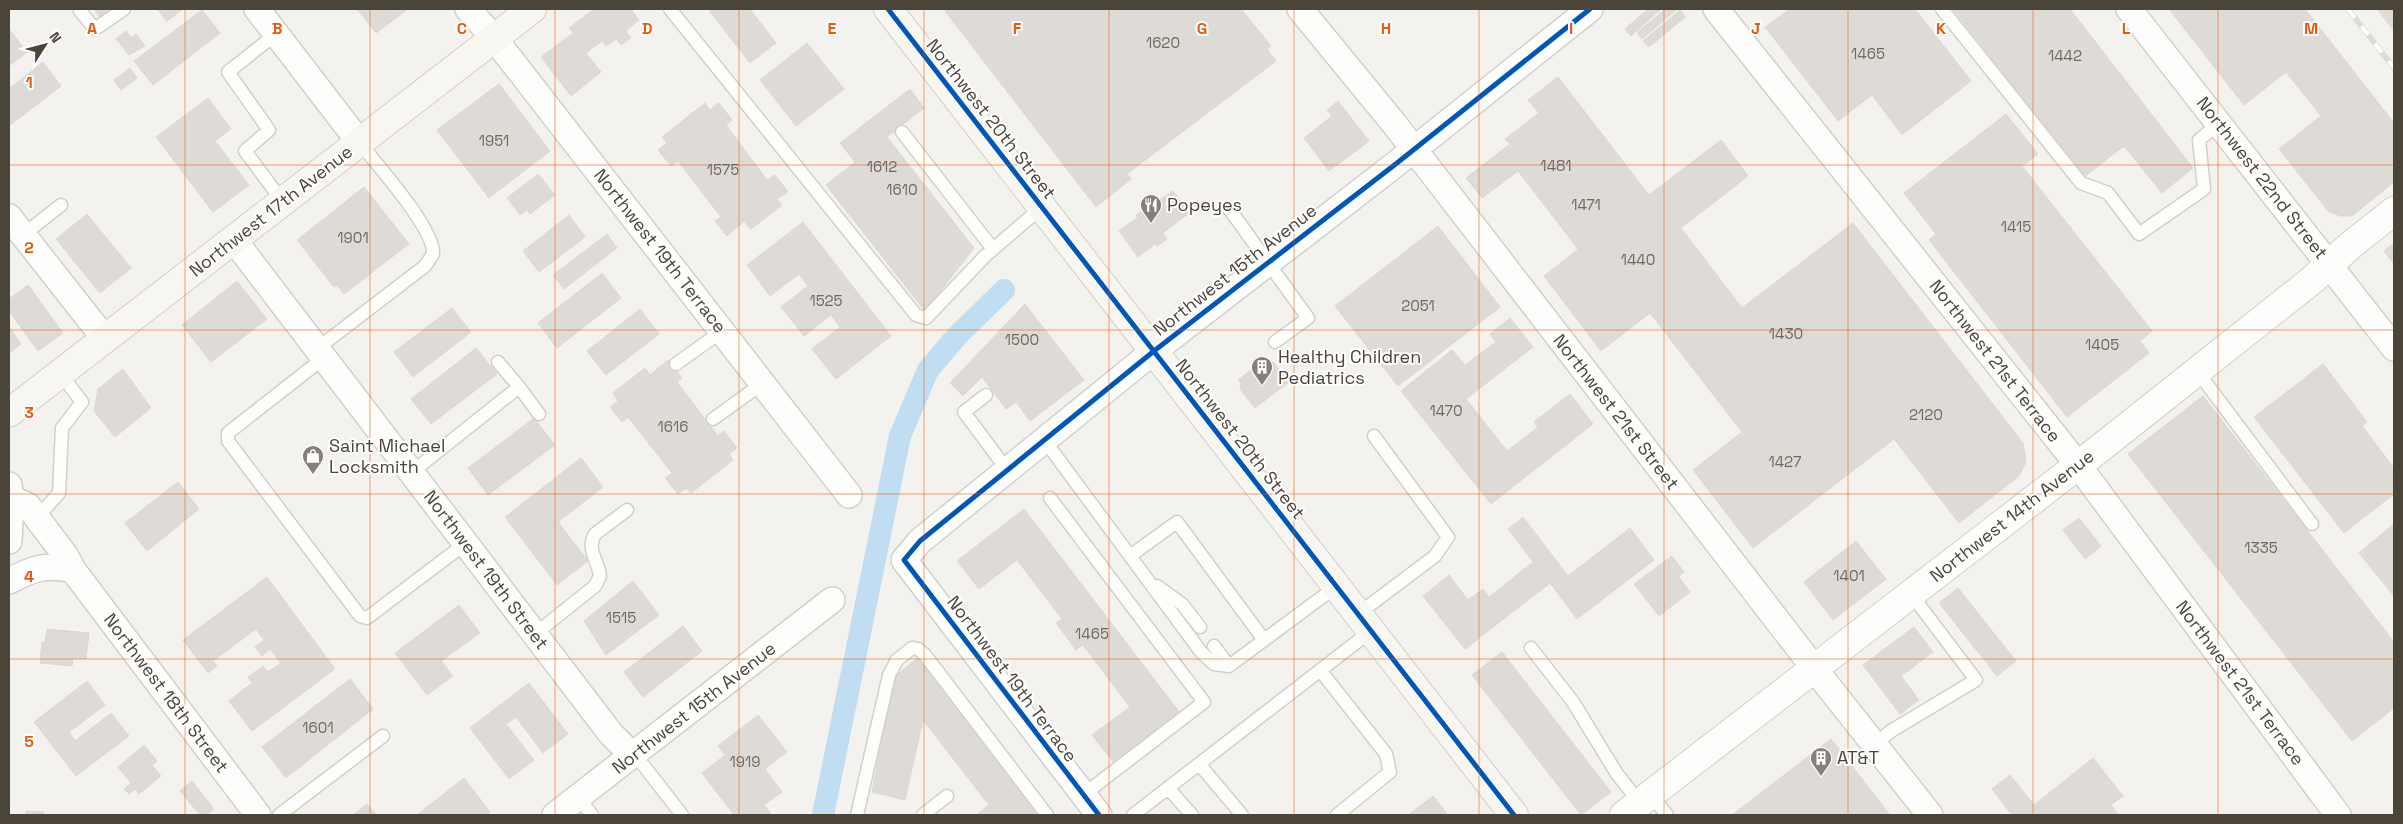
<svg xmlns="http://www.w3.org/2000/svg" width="2403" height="824" font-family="'Space Grotesk',sans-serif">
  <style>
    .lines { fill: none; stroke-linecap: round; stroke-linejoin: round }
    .canal { stroke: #c0ddf1; stroke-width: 22 }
    .building { fill: #dedbd6; stroke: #dcd9d4 }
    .service-casing { stroke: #d2d0cb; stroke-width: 15 }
    .minor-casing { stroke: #d2d0cb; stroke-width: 28 }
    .tertiary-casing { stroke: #d2d0cb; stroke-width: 30 }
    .secondary-casing { stroke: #d3cfc5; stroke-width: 30 }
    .service { stroke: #fdfdfc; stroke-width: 12 }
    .minor { stroke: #fdfdfc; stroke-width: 25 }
    .tertiary { stroke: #fdfdfc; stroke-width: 28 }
    .secondary { stroke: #f7f6f1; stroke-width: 28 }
    .rail-casing { stroke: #dbdbda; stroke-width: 5.5 }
    .rail { stroke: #fff; stroke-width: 4; stroke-dasharray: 11; stroke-linecap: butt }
    .cycleway-casing { stroke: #fff; stroke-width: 8 }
    .cycleway { stroke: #0057b8; stroke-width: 5 }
    .grid { fill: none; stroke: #e8590c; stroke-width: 1; stroke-opacity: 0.55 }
    .labels { text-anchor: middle; stroke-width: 4; stroke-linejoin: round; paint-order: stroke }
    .number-label { font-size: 15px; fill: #706a61 }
    .street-label { font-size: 18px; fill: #4b4439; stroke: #fff }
    .poi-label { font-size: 18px; fill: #4b4439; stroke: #fff; text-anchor: start }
    .grid-label { font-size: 16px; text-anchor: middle; font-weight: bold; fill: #e8590c; stroke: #fff; stroke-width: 4; stroke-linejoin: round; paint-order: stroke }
  </style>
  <rect width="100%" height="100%" fill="#f4f2ee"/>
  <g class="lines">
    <path class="canal" d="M823,815L900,436L928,370L957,336L1004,290"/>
  </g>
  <path class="building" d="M94,9H115L101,19Z
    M157,9H183L167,21Z
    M357,9H408L376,33Z
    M594,9H631L639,20L626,31L631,38L621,45L616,39L606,46L602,41L586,53L601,72L571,96L541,57L573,33L569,28Z
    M708,9H750L776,43L750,63Z
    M948,9H1241L1271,46L1267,49L1276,61L1127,174L1131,179L1096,207L945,11Z
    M1648,9H1661L1631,36L1625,29Z
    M1665,9H1677L1642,39L1637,33Z
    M1790,9H1915L1971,81L1902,135L1872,95L1838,121L1765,27Z
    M1953,9H2070L2193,168L2162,193L2124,146L2084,177Z
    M2169,9H2305L2394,123V182L2352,216H2340L2328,211L2279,149L2321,116L2286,72L2244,105Z
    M2377,9H2394V31Z
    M202,10L220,33L153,85L134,61Z
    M1680,10L1685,17L1649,47L1643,41Z
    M9,29L27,52L9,66Z
    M126,31L131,38L136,34L145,46L129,55L116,39Z
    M807,43L844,89L796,126L760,80Z
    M43,62L61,86L9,126V89Z
    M130,68L137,78L121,90L114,80Z
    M1558,77L1649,195L1721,140L1748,176L1681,228L1742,308L1853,223L2023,443L2026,462L2019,476L1959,523L1894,439L1753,548L1693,470L1742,432L1650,313L1601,351L1544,276L1578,249L1518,171L1482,198L1466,178L1510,144L1505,139L1539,113L1528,100Z
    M499,84L550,151L489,198L437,130Z
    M910,89L924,108L887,137L974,248L925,311L826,185L855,162L840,143Z
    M208,98L231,129L215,141L249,185L213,212L156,137Z
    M1338,101L1369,141L1329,171L1304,138L1332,116L1327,110Z
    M705,103L710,110L719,103L732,120L726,125L767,180L775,175L788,192L777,199L782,205L751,229L744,221L727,236L715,221L721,217L678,161L671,166L658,150L667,143L662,137Z
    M2006,114L2038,154L2022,166L2152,331L2140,341L2149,353L2067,417L1929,240L1936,234L1904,193Z
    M538,174L555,195L530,214L527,210L520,215L507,198Z
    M364,187L409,244L344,294L337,285L334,287L297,240Z
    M1173,191L1189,213L1163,233L1167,239L1157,246L1155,244L1138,257L1119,231L1138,217L1136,215Z
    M87,214L131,268L100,293L56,239Z
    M569,215L585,237L539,272L523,251Z
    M803,222L891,336L836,379L812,349L840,327L831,315L804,336L781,307L808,286L799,274L770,296L747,265Z
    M1438,226L1500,307L1398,386L1335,306Z
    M607,234L617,248L564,289L553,275Z
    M2394,243V264L2384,251Z
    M602,273L621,298L557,348L538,323Z
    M237,281L267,319L211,362L182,325Z
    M28,285L63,333L38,351L9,311V299Z
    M1025,304L1084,380L1030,421L1016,402L1006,409L982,377L963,396L950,383Z
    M452,308L471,332L413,377L394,352Z
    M640,309L659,334L606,375L587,351Z
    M1510,318L1533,347L1466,399L1507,451L1538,427L1534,422L1570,394L1593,424L1491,504L1401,391L1452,350L1465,365L1496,342L1490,334Z
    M9,327L21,344L9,353Z
    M476,348L497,374L431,424L411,399Z
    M1266,359L1268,362H1273L1289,382L1255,408L1240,389L1241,383L1238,380Z
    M668,360L682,378L677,382L718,436L724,431L737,448L729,454L733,460L691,493L686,488L678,494L665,478L672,473L628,417L622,422L610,407L618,401L613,393L645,368L650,375Z
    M2323,364L2367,422L2362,426L2394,468V494L2344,533L2254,417Z
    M123,369L151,408L115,437L94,411L98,389Z
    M2203,396L2394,642V708L2352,741L2128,454Z
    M534,418L555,445L488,495L468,468Z
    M581,458L603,487L558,522L588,561L557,585L505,517Z
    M178,482L199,509L147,551L125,523Z
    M1024,509L1180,713L1114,763L1092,735L1130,707L1083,645L1076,650L1056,623L1062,619L1017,560L979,589L957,561Z
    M1523,517L1568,576L1630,528L1654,560L1577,619L1550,583L1465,649L1423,596L1449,575L1468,600L1483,589L1489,597L1533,562L1508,529Z
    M2079,518L2101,546L2085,559L2063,530Z
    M2394,524V596L2359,553Z
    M1856,541L1886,579L1833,620L1804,582Z
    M1672,556L1684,572L1678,576L1690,592L1659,616L1634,584Z
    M267,577L335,669L252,731L229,701L252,683L248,677L263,666L268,672L281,663L270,649L262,656L255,647L264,640L256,629L213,661L217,666L208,673L183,640Z
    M633,581L659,615L606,655L584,621Z
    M1958,588L2016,661L1997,676L1939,603Z
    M459,605L480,633L441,661L453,676L427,695L395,653Z
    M683,626L702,651L643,697L624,672Z
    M1914,627L1933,652L1901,676L1919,700L1900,714L1863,665Z
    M47,629L89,633L86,659L73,658L72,666L40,663L42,642H45Z
    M1502,652L1611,792L1581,815L1472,675Z
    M919,657L1041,815H976L989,805L923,720L905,800L872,792L893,678Z
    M350,679L373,709L286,778L262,747Z
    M87,681L105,705L69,732L75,741L111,713L129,736L76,776L34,722Z
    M529,683L568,734L543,753L516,717L506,724L534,760L509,779L470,728Z
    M758,715L787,752L765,769L782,792L764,805L772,815H734L702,773L725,755L718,746Z
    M1831,739L1890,815H1732Z
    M144,745L157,761L152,765L161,776L139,794L135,789L129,794L124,789L131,783L118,767Z
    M2093,758L2123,796L2111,805L2119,815H2012L1992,789L2010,775L2034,805Z
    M464,778L490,812L485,815H417Z
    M192,781L214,809L206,815H200L180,791Z
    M1433,796L1448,815H1408Z
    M367,804L377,815H353Z
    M26,811L44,812L43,815H26Z"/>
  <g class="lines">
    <g class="service-casing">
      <path id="service" d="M670,9L916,315L926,318L985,256L1042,207
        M1942,9L2081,183L2108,193L2139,234L2204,189L2199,140L2218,124
        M80,11L95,29L124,9
        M276,34L228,72L269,130L245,151L283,202
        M902,132L993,249
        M1230,210L1308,318L1275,342
        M23,235L61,205
        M318,348L425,266L433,254C435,229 377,165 360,143
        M325,357L228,433V441L360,616L367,618L466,543
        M498,362L519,387
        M676,364L722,331
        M2197,371L2312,524
        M986,395L964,412L1008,471
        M713,419L763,383
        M1045,441L1201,652L1214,664L1229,666L1337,586
        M412,472L519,387L539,414
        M1050,498L1204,702L1083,795
        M37,518L59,493L62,428L82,402L60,373
        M1130,556L1177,522L1264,640
        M1157,586L1182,604L1200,627
        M1358,614L1435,556L1448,537L1374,436
        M535,634L595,586L600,576C598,560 586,550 595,534L627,510
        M1214,646L1229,666
        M1531,648L1573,702L1617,774L1640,803
        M1320,670L1386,754L1390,772L1337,815
        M1874,745L1891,731L1976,680L1911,594
        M632,755L644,766L682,815
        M1199,764L1242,815
        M1168,788L1192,815
        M1651,795L1667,815
        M578,797L592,815
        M279,815L383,736
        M857,815L889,675L897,660L912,648L918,649L925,655L1047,815
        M923,815L947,796
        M1133,815L1371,631"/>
    </g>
    <g class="minor-casing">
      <path id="minor" d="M257,9L360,143
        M468,9L494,38L849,495
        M1300,9L1396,126L1824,681L1930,815
        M1716,9L2078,465L2338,815
        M2129,9L2394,348
        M9,217L105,339
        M234,240L611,734L632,755
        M9,485L11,498L9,541
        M11,498L28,506L65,555L73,570L258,815
        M9,581C34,568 45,564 73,570
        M555,815L832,600
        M1099,815L904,560L920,541L1154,351L1397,163L1590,9"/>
    </g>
    <g class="tertiary-casing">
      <path id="tertiary" d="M1624,815L2094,453L2311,281L2352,244L2394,211"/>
    </g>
    <g class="secondary-casing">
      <path id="secondary" d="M888,9L1514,815
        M9,413L532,9"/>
    </g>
    <use href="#service" class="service"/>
    <use href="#minor" class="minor"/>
    <use href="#tertiary" class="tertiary"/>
    <use href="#secondary" class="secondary"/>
    <g class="rail-casing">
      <path id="rail" d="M2348,9L2394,68"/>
    </g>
    <use href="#rail" class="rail"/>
    <g class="cycleway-casing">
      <path id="cycleway" d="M888,9L1514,815
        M1099,815L904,560L920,541L1154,351L1397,163L1590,9"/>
    </g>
    <use href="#cycleway" class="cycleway"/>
  </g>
  <path class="grid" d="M185,9V815M370,9V815M555,9V815M739,9V815M924,9V815M1109,9V815M1294,9V815M1479,9V815M1664,9V815M1848,9V815M2033,9V815M2218,9V815M9,165H2394M9,330H2394M9,494H2394M9,659H2394"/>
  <defs>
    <g id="restaurant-pin" transform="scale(1.125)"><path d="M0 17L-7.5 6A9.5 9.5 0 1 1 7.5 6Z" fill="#868178" stroke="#fff"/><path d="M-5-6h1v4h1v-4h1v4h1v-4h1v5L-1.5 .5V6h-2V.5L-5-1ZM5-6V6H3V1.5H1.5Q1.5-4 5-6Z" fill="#fff"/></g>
    <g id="building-pin" transform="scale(1.125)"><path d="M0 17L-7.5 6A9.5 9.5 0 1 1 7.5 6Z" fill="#868178" stroke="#fff"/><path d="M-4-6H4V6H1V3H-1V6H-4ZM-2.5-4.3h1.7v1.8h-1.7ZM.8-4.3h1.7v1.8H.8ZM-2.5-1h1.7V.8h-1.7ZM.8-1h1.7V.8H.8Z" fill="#fff"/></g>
    <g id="shop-pin" transform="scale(1.125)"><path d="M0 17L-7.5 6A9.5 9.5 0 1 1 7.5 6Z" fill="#868178" stroke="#fff"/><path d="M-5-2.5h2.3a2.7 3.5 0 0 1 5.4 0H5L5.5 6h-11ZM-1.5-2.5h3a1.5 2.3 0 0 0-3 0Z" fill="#fff"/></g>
  </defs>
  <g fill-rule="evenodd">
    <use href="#restaurant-pin" x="1151" y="205"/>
    <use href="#building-pin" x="1262" y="367"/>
    <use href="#shop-pin" x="313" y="456"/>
    <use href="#building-pin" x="1821" y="758"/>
  </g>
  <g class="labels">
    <g class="number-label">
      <text x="1163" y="48">1620</text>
      <text x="1868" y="59">1465</text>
      <text x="2065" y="61">1442</text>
      <text x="494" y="146">1951</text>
      <text x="1556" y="171">1481</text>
      <text x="882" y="172">1612</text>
      <text x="723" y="175">1575</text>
      <text x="902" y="195">1610</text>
      <text x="1586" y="210">1471</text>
      <text x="2016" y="232">1415</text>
      <text x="353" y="243">1901</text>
      <text x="1638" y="265">1440</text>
      <text x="826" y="306">1525</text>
      <text x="1418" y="311">2051</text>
      <text x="1786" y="339">1430</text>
      <text x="1022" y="345">1500</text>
      <text x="2102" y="350">1405</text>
      <text x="1446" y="416">1470</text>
      <text x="1926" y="420">2120</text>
      <text x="673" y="432">1616</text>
      <text x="1785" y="467">1427</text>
      <text x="2261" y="553">1335</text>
      <text x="1849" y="581">1401</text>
      <text x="621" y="623">1515</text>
      <text x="1092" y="639">1465</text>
      <text x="318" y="733">1601</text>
      <text x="745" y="767">1919</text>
    </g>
    <g class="street-label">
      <text transform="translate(991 119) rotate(52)" y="6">Northwest 20th Street</text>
      <text transform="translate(2262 178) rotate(52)" y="6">Northwest 22nd Street</text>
      <text transform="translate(271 211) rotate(-38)" y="6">Northwest 17th Avenue</text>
      <text transform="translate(660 251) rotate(52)" y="6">Northwest 19th Terrace</text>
      <text transform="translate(1235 270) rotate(-38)" y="6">Northwest 15th Avenue</text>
      <text transform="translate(1995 361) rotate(52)" y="6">Northwest 21st Terrace</text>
      <text transform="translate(1616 412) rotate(52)" y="6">Northwest 21st Street</text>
      <text transform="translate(1240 439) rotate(52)" y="6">Northwest 20th Street</text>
      <text transform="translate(2012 516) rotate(-38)" y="6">Northwest 14th Avenue</text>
      <text transform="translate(486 570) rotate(53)" y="6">Northwest 19th Street</text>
      <text transform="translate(1012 679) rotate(53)" y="6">Northwest 19th Terrace</text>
      <text transform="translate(2240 683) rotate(53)" y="6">Northwest 21st Terrace</text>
      <text transform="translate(166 693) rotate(53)" y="6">Northwest 18th Street</text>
      <text transform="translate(694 708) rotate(-38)" y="6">Northwest 15th Avenue</text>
    </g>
    <g class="poi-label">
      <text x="1167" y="211">Popeyes</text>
      <text x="1278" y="363">Healthy Children<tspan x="1278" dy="21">Pediatrics</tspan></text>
      <text x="329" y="452">Saint Michael<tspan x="329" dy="21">Locksmith</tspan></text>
      <text x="1837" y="764">AT&amp;T</text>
    </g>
  </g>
  <g class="grid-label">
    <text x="92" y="34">A</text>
    <text x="277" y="34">B</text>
    <text x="462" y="34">C</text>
    <text x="647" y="34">D</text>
    <text x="832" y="34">E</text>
    <text x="1017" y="34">F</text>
    <text x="1202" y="34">G</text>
    <text x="1386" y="34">H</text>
    <text x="1571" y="34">I</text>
    <text x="1756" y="34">J</text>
    <text x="1941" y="34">K</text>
    <text x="2126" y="34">L</text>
    <text x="2311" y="34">M</text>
    <text x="29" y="88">1</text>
    <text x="29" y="253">2</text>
    <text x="29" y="418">3</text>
    <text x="29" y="582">4</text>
    <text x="29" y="747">5</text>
  </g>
  <rect width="2403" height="824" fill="none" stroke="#4b4439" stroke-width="20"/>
  <g transform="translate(45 45) rotate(54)" stroke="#ffffff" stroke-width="4" paint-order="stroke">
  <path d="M0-4L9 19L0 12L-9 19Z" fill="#4b4439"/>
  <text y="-8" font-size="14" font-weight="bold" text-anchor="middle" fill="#4b4439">N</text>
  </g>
</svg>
